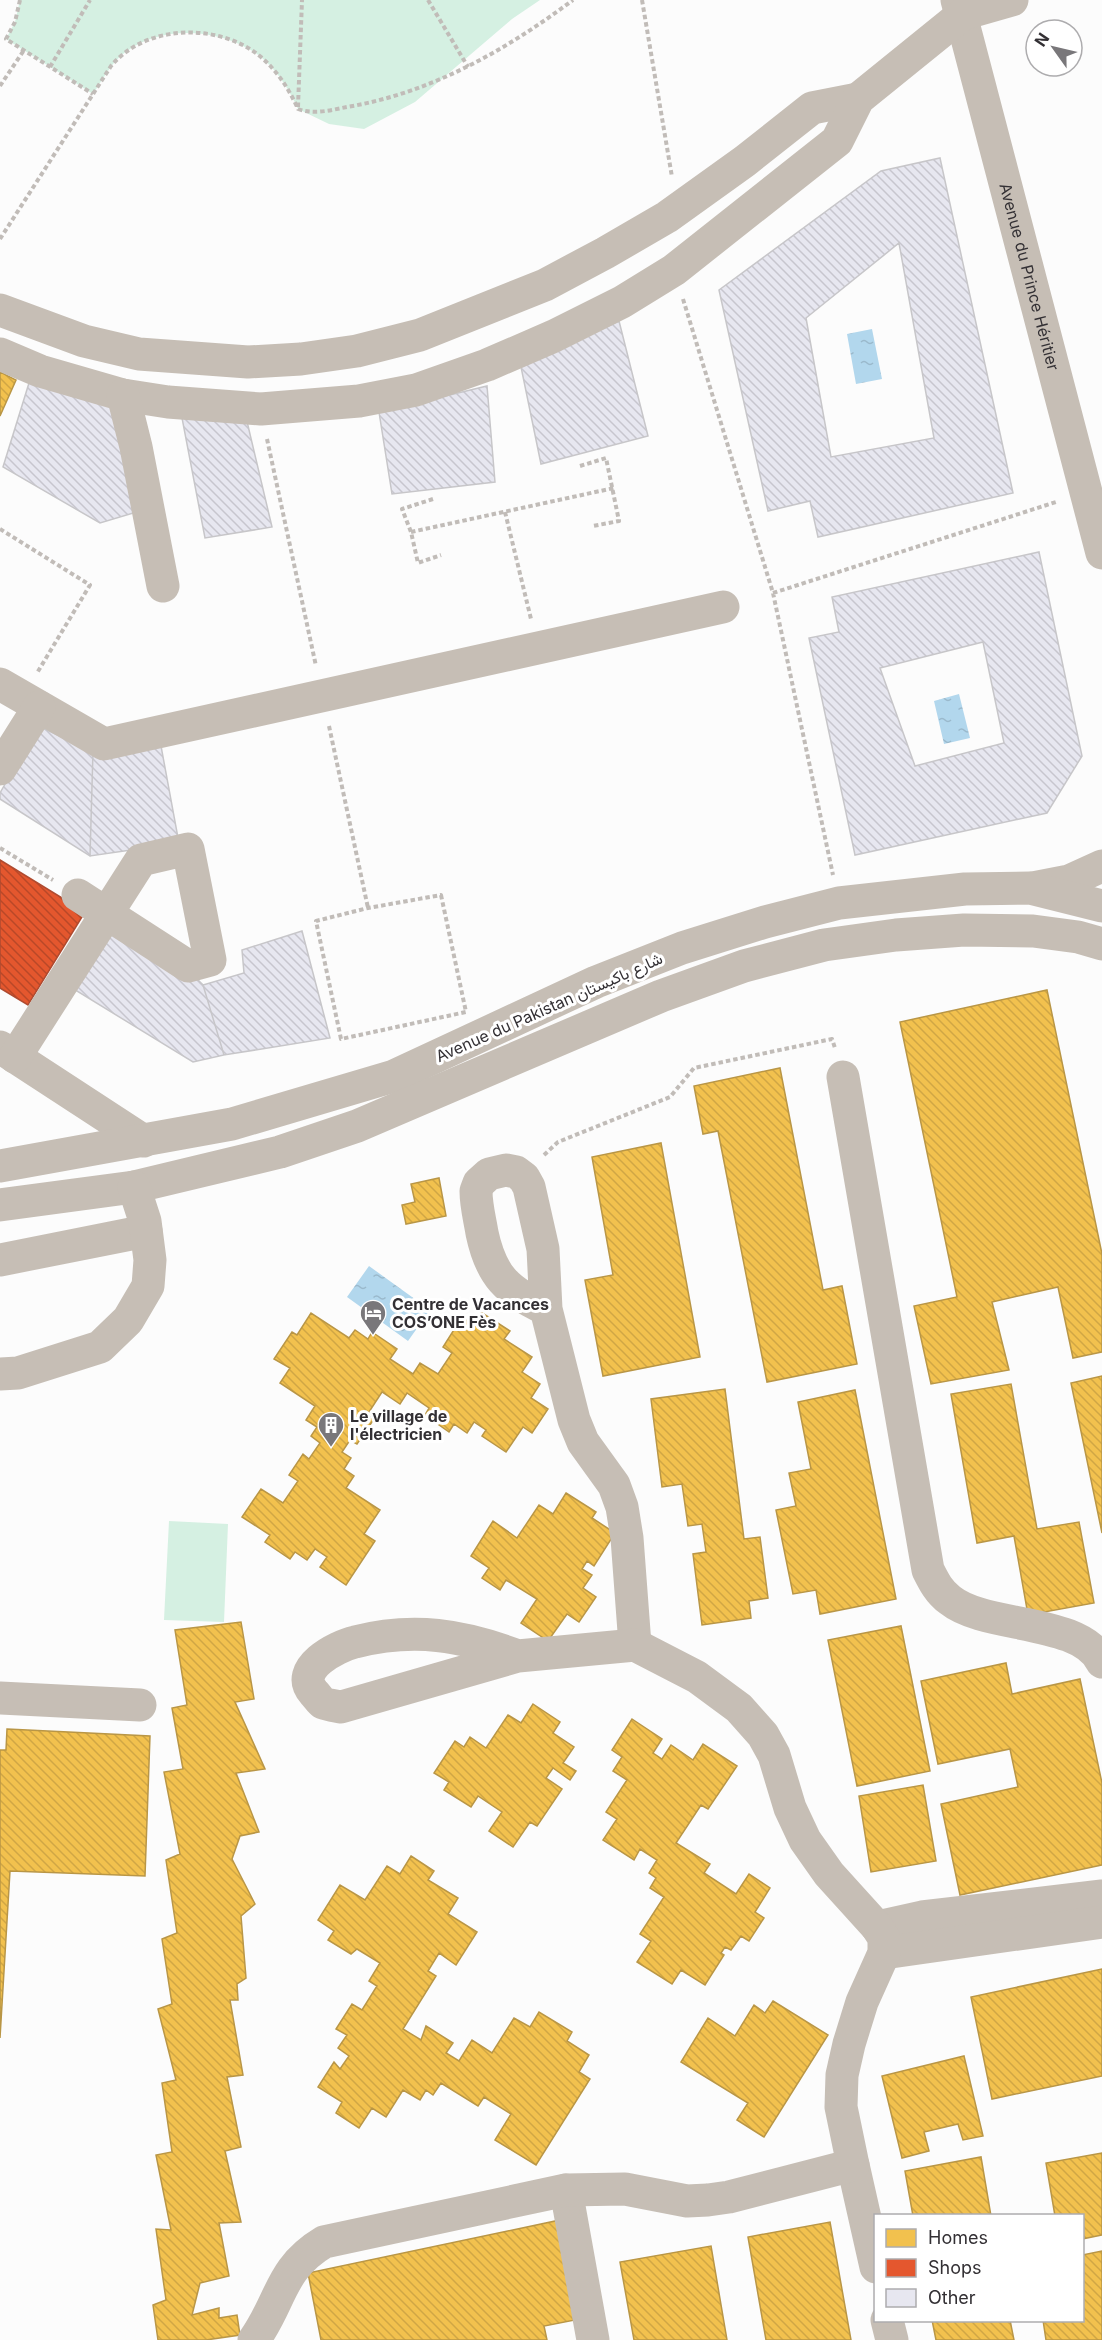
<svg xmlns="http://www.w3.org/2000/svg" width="1102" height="2340" font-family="Inter,Vazirmatn,sans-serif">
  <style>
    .green { fill: #d5f0e2 }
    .water { fill: url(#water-ripples) }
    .homes { fill: url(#homes-back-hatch); stroke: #b99646; stroke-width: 1.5 }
    .shops { fill: url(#shops-back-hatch); stroke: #af4b30; stroke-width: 1.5 }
    .building { fill: url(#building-back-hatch); stroke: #c7c6c9; stroke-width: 1.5; fill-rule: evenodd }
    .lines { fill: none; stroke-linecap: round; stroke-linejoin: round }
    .path { stroke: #c1bcb8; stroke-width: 4; stroke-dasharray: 4.5 3; stroke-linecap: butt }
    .minor { stroke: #c6beb5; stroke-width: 33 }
    .labels { text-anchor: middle; stroke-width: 6; stroke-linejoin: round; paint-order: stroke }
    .street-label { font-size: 16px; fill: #333034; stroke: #fff }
    .poi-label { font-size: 16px; font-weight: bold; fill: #333034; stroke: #fff; text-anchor: start }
  </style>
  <defs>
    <pattern id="water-ripples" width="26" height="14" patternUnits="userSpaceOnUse" patternTransform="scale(1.5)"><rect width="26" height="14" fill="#b2d7ed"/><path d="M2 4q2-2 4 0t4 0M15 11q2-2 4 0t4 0" fill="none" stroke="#9ab9cc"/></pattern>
    <pattern id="homes-back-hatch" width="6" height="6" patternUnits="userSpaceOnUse" patternTransform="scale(1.5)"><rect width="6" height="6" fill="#f2c14e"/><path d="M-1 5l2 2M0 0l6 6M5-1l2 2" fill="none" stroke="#d0a645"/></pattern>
    <pattern id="shops-back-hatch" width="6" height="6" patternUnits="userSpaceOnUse" patternTransform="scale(1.5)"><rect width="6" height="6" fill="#e4572e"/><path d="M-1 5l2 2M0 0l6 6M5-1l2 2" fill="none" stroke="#b94828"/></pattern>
    <pattern id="building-back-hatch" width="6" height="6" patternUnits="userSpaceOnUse" patternTransform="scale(1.5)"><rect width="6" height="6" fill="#e7e7f0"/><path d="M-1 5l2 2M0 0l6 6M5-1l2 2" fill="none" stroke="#c7c6ce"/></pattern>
  </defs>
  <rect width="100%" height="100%" fill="#fcfcfc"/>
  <path class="green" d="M20,0H540L512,19L415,102L364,129L329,124L298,109C289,89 276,68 257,54C222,29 163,24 127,51C112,61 103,79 93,94L6,39L15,22Z
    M169,1521L228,1524L224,1622L164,1620Z"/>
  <path class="water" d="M872,329L882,379L856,384L847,334Z
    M959,694L970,738L944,744L934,701Z
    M369,1266L430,1310L408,1341L347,1297Z"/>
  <path class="homes" d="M0,372L16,380L0,416Z
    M1047,990L1102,1254V1352L1073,1358L1058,1287L992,1302L1009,1370L931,1384L914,1306L957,1297L900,1022Z
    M780,1068L823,1290L842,1286L857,1364L767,1382L718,1131L703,1134L694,1086Z
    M661,1143L700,1357L603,1376L585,1280L613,1275L592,1157Z
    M439,1178L446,1216L406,1224L402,1205L415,1202L411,1184Z
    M479,1311L510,1331L504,1339L532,1357L522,1372L540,1384L531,1398L548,1409L532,1433L523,1427L506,1452L482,1436L486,1430L474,1422L467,1433L454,1424L449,1432L425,1415L429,1408L407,1393L400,1404L382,1392L367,1415L374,1419L357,1444L350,1440L342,1452L351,1458L344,1469L354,1476L346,1488L380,1510L364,1534L375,1541L346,1585L320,1567L327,1557L315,1549L307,1560L295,1552L290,1559L265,1542L270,1535L242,1517L261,1489L283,1503L298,1481L289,1475L303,1454L309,1459L320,1443L311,1436L317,1427L306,1420L315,1406L280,1383L290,1368L274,1359L292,1332L297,1335L311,1313L349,1338L355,1330L368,1339L372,1332L397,1349L390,1359L413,1374L420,1363L438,1374L452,1353L443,1347L462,1317L471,1323Z
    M1102,1376V1533L1071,1383Z
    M1011,1384L1037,1529L1079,1522L1094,1603L1028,1615L1014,1536L977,1543L951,1394Z
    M725,1389L744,1539L760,1537L768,1598L749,1601L751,1618L702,1625L693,1554L706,1552L702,1524L688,1526L682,1484L662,1487L651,1399Z
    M855,1390L896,1599L820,1614L816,1590L793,1594L776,1510L796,1506L789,1473L811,1469L798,1402Z
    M566,1493L596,1512L592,1518L615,1533L594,1566L587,1561L582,1569L592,1575L583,1588L596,1597L579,1622L567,1614L548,1641L521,1623L537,1599L506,1580L500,1590L482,1578L489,1568L471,1556L493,1521L517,1538L539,1505L553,1514Z
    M241,1622L254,1699L235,1702L265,1769L236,1773L259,1832L240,1836L232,1859L255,1904L241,1916L246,1978L237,1984L238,2000H230L243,2075L227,2077L241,2147L225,2151L241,2222L219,2223L229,2276L200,2283L192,2315L219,2308V2318L237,2315L240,2335L206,2340H158L153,2305L166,2300L156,2229L171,2230L156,2155L172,2152L162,2083L176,2080L158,2009L172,2004L162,1939L177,1933L166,1860L180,1854L164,1772L183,1769L172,1708L187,1705L175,1630Z
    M901,1626L930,1771L857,1786L828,1640Z
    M1006,1663L1012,1694L1080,1679L1102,1783V1865L960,1895L941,1804L1018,1787L1010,1749L938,1764L921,1681Z
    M533,1704L560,1722L553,1733L574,1747L563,1763L576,1771L570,1780L553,1768L546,1778L562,1789L537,1826L530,1822L513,1847L489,1831L502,1812L478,1796L471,1807L444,1790L449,1782L434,1773L455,1741L464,1747L470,1737L486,1748L508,1715L521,1723Z
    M632,1719L662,1739L653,1753L662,1759L671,1745L693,1760L703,1744L737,1766L708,1809L701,1805L676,1843L710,1864L704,1873L736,1894L749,1874L770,1888L755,1912L764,1918L749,1941L741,1936L731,1950L725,1947L721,1953L724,1955L705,1985L681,1970L672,1984L637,1962L651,1941L640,1934L664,1897L650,1888L656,1878L649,1873L657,1860L640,1849L634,1860L603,1840L617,1819L606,1812L627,1780L613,1771L622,1757L612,1750Z
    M7,1729L150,1736L145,1876L10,1871L0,2038V1750H6Z
    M923,1785L936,1861L871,1872L859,1796Z
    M411,1856L434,1871L428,1880L458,1898L448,1914L477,1932L456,1965L439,1953L428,1971L436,1976L403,2029L421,2040L426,2026L453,2043L446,2053L459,2061L472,2040L492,2053L514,2018L530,2027L539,2012L572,2032L567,2041L589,2055L579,2072L590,2079L536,2165L495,2140L511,2114L484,2097L478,2106L441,2083L433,2095L426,2090L420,2100L403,2090L386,2117L372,2108L359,2128L336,2113L342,2102L318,2087L334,2062L340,2069L349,2056L338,2048L347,2035L336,2029L352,2004L362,2010L377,1986L369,1981L380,1963L357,1949L351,1954L328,1940L334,1931L318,1920L340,1885L365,1900L387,1866L400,1874Z
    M1102,1969V2076L992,2099L971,1997Z
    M773,2001L828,2035L764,2137L737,2120L748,2103L681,2062L708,2018L735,2036L754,2005L765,2013Z
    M964,2056L983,2136L963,2140L958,2124L924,2132L929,2151L902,2158L882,2076Z
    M1102,2153V2235L1082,2239V2216H1055L1046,2163Z
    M981,2157L991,2216H913L905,2171Z
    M560,2220L580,2319L544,2326L547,2340H321L308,2273Z
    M830,2222L851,2340H766L748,2237Z
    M711,2246L727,2340H634L620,2262Z
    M1102,2251V2340H1046L1043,2320H1082V2255Z
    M932,2320H1010L1014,2340H936Z"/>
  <path class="shops" d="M0,860L85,912L28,1005L0,988Z"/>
  <path class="building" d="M940,158L1013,493L818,537L810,501L768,511L719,290L881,171ZM899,243L934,438L831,457L806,318Z
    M619,321L648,436L541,464L521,367Z
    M29,383L110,406L140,511L100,523L3,467Z
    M487,386L495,482L392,494L379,412Z
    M245,413L272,527L205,538L182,418Z
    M1039,552L1082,756L1047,813L855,855L809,638L839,632L832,597ZM983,642L1004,743L915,766L880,668Z
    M38,726L93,751L90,856L0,799V793Z
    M161,746L179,843L90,856L93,751Z
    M112,921L191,973L203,985L224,1055L193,1062L72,988Z
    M302,931L330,1038L224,1055L203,985L244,973L242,950Z"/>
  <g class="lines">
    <path class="path" d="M20,0L15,22L6,39L93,94
      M428,0L468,67
      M642,0L672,177
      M50,67L90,0
      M0,86L24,50
      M298,107L302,0
      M0,239L111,66C146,24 219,22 261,57C278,72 289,89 298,109C314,115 331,110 347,107C431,93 506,50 573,0
      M683,299L773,593L833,875
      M267,439L316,666
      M580,466L606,458L619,521L593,526
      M433,499L402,509L411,532L418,563L441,555
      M505,512L531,619
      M0,529L90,585L37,673
      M411,532L614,488
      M773,593L1056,502
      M329,726L368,908
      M0,848L53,880
      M441,895L466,1012L341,1039L316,921L368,908Z
      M544,1155L558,1142L670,1097L694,1068L832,1039L835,1048"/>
    <g class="minor">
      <path id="s1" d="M957,0L1102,553"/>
      <path d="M0,310L84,341L139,354L248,362L301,359L357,351L420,335L545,285L605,253L667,217L745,161L812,108L858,99"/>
      <path d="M0,354L40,371L123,395L168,402L261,409L359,401L416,390L487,365L554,336L622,302L674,270L837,141L858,99L963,14L1012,0"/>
      <path d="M123,395L136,447L163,586"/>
      <path d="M0,684L104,744L723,607"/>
      <path d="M0,769L39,707"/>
      <path d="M1033,888L1069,881L1102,866"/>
      <path d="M0,1047L144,1141"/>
      <path d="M15,1057L141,860L188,849L210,960L188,966L78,895"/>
      <path d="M843,1077L928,1570C934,1582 939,1592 950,1600C986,1629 1080,1618 1102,1662"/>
      <path d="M0,1166L232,1124L394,1076L596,982L682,948L765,922L839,903L965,889L1030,888L1102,906"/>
      <path d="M0,1205L134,1187L280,1152L357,1126L661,996L744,966L824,945L896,935L964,930L1033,931L1078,937L1102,944"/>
      <path d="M0,1260L146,1231"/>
      <path d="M546,1309C507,1291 491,1276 482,1233C480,1220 476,1206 476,1191L479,1183L489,1174L506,1170L516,1172L524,1178L529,1187L543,1249L546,1309L574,1420L583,1442L614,1485L622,1507L627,1538L635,1645"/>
      <path d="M0,1374L18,1373L100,1347L128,1320L148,1286L150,1260L145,1221L134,1187"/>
      <path d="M0,1698L140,1705"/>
      <path d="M877,1927L922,1917L1102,1896"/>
      <path d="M884,1953L1102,1922"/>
      <path d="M853,2165L876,2267"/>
      <path d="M566,2190L593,2340"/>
      <path d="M887,2320L892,2340"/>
      <path d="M254,2340C282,2301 279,2269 324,2242L566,2190L625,2189L687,2201L708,2200L729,2197L853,2165L841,2107L842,2075L849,2044L862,2002L884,1953V1938L877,1927L829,1874L805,1840L790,1808L774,1755L763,1735L739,1708L697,1677L635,1645L518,1656L341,1707C336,1706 328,1705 323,1703C320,1701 317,1696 314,1693C292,1669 337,1646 355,1642C414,1627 462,1635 518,1656"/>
    </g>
  </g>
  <defs>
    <g id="hotel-pin" transform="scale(1.35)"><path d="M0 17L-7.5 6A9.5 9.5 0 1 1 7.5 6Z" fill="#79777a" stroke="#fff"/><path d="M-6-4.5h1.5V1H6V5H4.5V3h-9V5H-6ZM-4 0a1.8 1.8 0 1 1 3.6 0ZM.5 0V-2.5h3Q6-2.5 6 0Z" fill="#fff"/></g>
    <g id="building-pin" transform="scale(1.35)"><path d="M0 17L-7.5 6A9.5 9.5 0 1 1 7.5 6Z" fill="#79777a" stroke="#fff"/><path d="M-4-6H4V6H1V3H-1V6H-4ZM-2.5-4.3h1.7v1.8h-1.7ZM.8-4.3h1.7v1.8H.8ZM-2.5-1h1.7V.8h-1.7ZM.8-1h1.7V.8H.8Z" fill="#fff"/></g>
  </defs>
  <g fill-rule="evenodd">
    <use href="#hotel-pin" x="373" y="1313"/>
    <use href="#building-pin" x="331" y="1425"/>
  </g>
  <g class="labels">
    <g class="street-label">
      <text dy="6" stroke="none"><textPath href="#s1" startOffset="286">Avenue du Prince Héritier</textPath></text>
      <text transform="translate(549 1007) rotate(-24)" y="6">Avenue du Pakistan شارع باكيستان</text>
    </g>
    <g class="poi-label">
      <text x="392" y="1310">Centre de Vacances<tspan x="392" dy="18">COS’ONE Fès</tspan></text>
      <text x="350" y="1422">Le village de<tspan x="350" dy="18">l'électricien</tspan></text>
    </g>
  </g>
  <rect x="874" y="2214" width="210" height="108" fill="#ffffff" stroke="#adacae" stroke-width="1.5"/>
  <rect x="886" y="2229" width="30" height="18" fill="#f2c14e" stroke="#adacae" stroke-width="1.5"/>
  <text x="928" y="2244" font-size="18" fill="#333034">Homes</text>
  <rect x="886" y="2259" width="30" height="18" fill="#e4572e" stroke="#adacae" stroke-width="1.5"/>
  <text x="928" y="2274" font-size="18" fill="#333034">Shops</text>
  <rect x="886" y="2289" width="30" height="18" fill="#e7e7f0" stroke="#adacae" stroke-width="1.5"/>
  <text x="928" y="2304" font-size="18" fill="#333034">Other</text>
  <g transform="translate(1054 48) rotate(304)"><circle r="28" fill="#ffffff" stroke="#adacae" stroke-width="1.5"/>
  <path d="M0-4.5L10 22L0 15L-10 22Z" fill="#79777a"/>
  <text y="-9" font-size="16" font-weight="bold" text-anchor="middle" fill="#333034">N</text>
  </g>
</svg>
